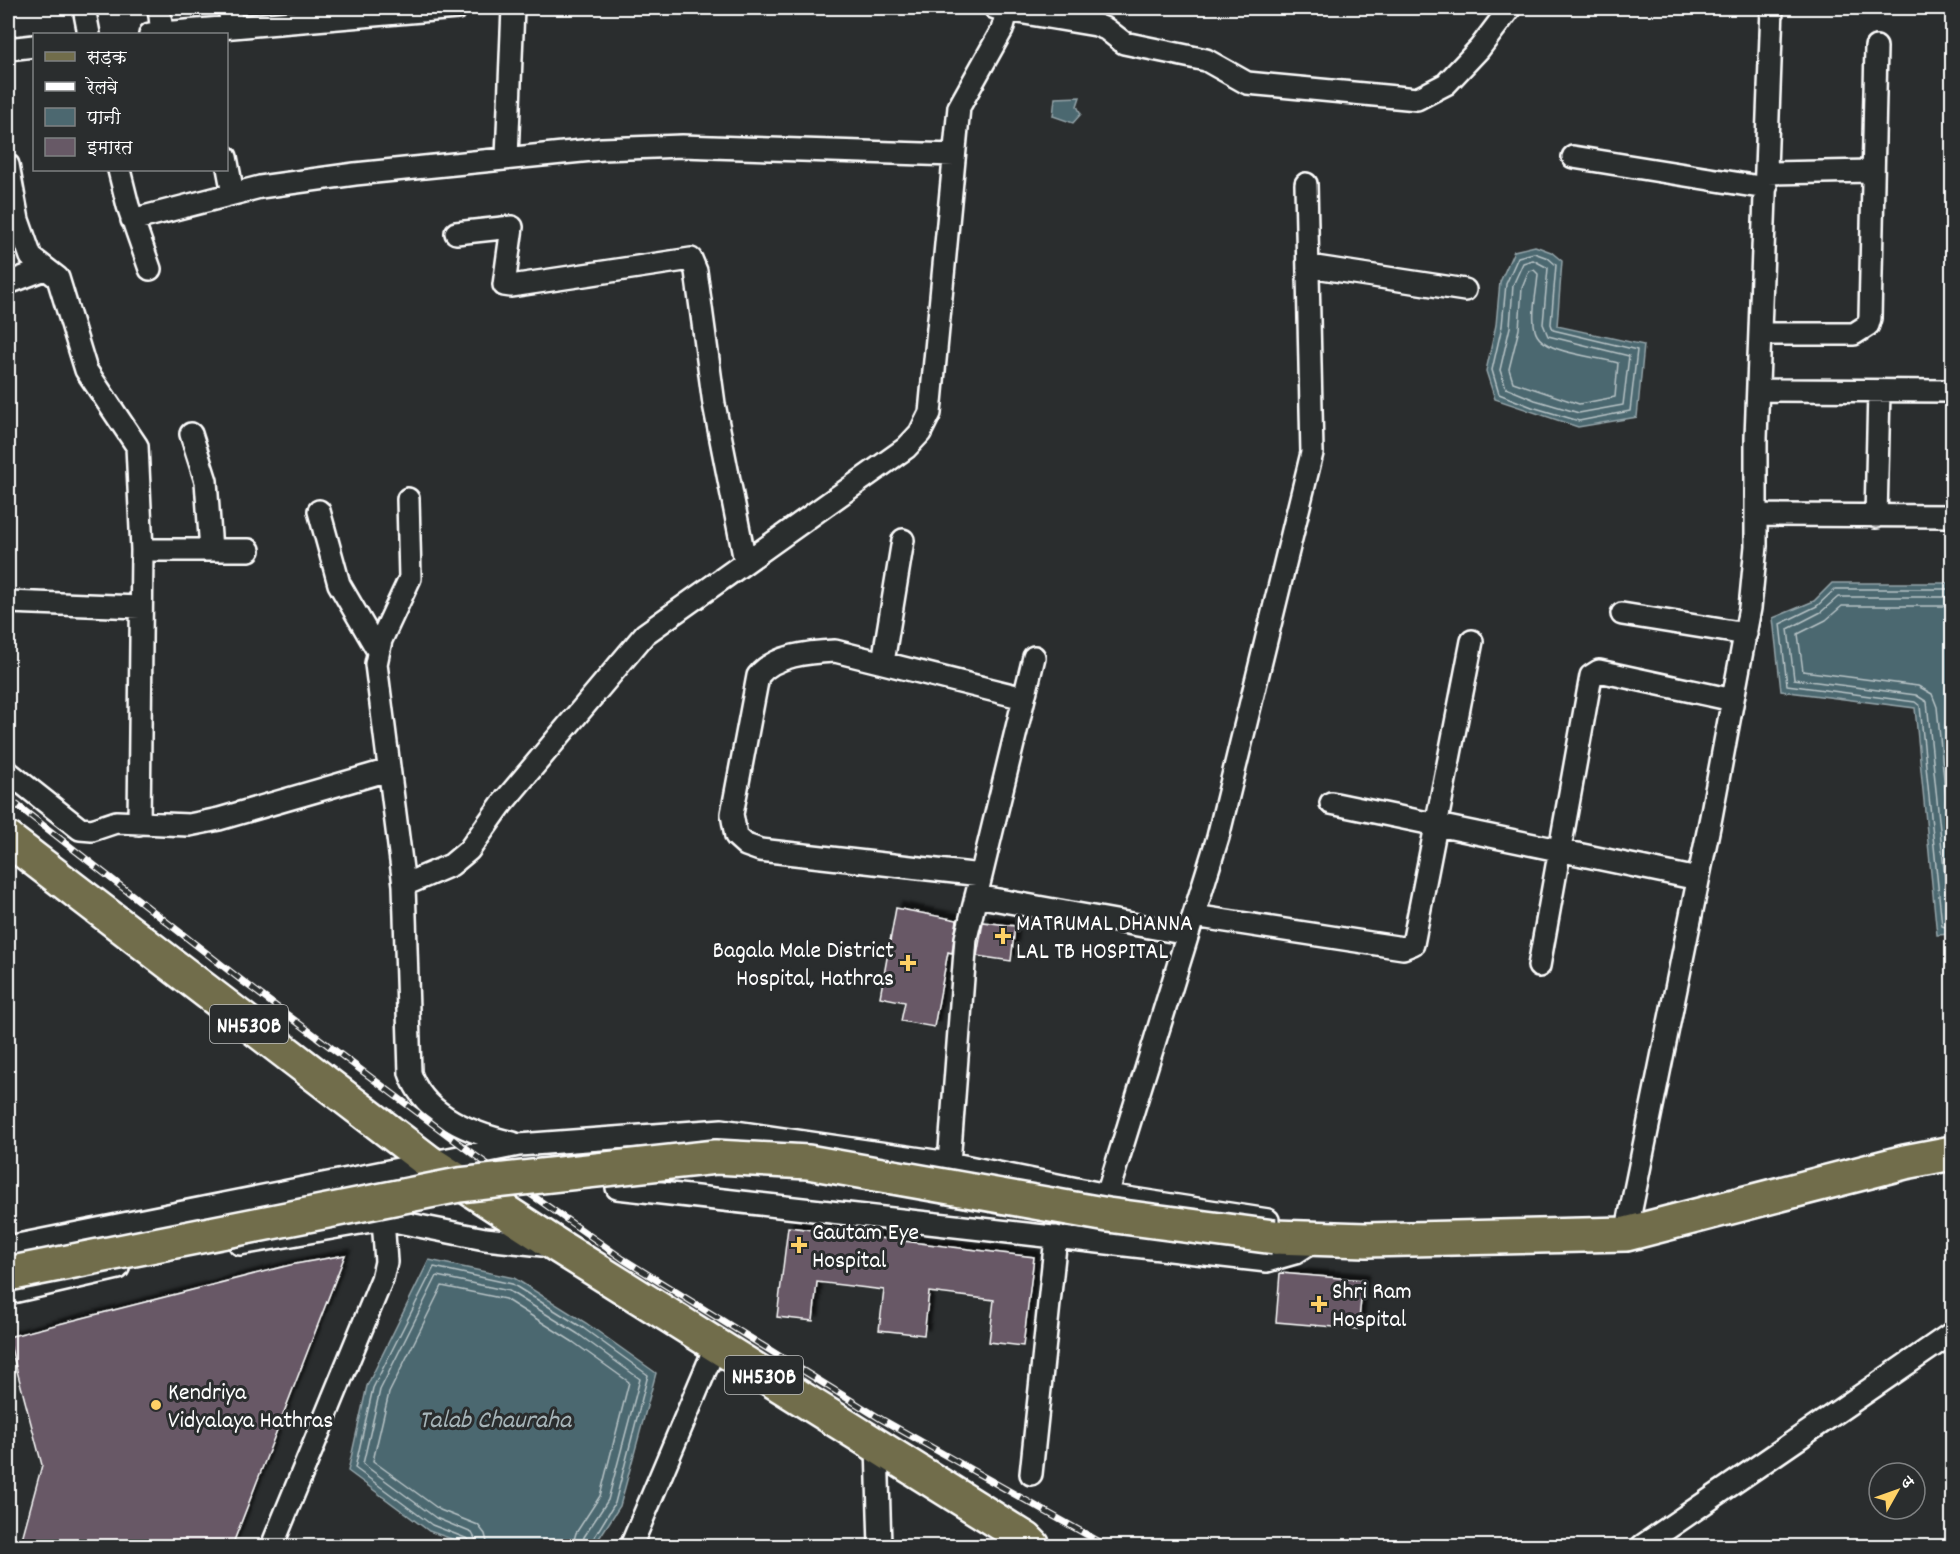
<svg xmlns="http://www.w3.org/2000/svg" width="1960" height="1554" font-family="Dekko,'Playpen Sans Deva',sans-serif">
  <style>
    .water { fill: #4c6870; stroke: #94a4a9; stroke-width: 1.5 }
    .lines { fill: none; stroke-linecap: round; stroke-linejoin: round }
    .shore { stroke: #b7c3c6; stroke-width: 1.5 }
    .building { fill: #675966; stroke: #fff; stroke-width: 1.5; filter: url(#shadow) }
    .street-casing { stroke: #fff; stroke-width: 26 }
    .primary-casing { stroke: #fff; stroke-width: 38 }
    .highway-casing { stroke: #fff; stroke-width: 38 }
    .street { stroke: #2a2d2e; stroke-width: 21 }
    .primary { stroke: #716d4b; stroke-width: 33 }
    .highway { stroke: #716d4b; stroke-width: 33 }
    .rail-casing { stroke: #fff; stroke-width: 7 }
    .rail { stroke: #2a2d2e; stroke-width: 4.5; stroke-dasharray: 14; stroke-linecap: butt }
    .primary-bridge-casing { stroke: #fff; stroke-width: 38; stroke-linecap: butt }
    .primary-bridge { stroke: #716d4b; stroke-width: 33 }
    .poi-dot { fill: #ffd166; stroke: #2a2d2e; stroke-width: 2 }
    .labels { text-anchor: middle; stroke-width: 6; stroke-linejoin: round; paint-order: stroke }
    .shield { fill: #2a2d2e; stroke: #bfc0c0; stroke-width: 1.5 }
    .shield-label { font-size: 22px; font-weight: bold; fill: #fff }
    .poi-label { font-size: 24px; fill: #fff; stroke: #2a2d2e; text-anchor: start }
    .water-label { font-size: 26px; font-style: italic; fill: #a6b4b8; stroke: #2a2d2e }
  </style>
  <defs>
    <filter id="shadow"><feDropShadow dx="5.5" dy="-5.5" stdDeviation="1.5" flood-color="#0009"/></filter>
  </defs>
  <rect width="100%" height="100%" fill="#2a2d2e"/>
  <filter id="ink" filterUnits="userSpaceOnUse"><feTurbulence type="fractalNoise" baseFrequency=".0167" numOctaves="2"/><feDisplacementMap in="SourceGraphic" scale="12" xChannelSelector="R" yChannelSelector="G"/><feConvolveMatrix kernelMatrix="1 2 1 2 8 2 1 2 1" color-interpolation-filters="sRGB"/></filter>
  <g filter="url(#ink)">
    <path class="water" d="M1080,97L1077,106L1081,114L1073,123L1053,116L1055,98Z
      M1535,246L1551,252L1562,261L1557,326L1644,345L1637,417L1578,427L1495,399L1486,371L1496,325L1500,282L1514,251Z
      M1832,583H1952V934L1937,935L1915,708L1781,691L1773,618L1814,601Z
      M429,1260L514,1278L586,1323L656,1373L620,1506L594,1546H472L429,1531L348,1471L367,1386Z"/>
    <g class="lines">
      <path class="shore" d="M1534,253L1548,258L1556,265L1551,324L1553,330L1637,350L1630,411L1579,421L1532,407L1499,394L1492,370L1502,326L1506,284L1518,257Z
        M1533,260L1548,268L1543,324L1548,336L1629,356L1623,405L1579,413L1535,400L1506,388L1500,370L1510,327L1513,285L1523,263Z
        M1534,270L1538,274C1537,291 1531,313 1535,330C1540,354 1597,356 1618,363L1615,397L1579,404L1513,382L1509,369L1519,329L1522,288L1529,271Z
        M1952,589H1835L1817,606L1780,624L1787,685L1915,702L1920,706L1942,926L1952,929
        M1952,597H1838L1821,612L1788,629L1794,679L1916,695L1927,702L1949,918L1952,921
        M1952,606H1842L1826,620L1798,634L1803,671L1918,686L1932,694L1937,707L1952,861
        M471,1546L468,1539L432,1525L355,1468L373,1388L434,1267L512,1284L583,1328L648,1375L615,1503L589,1546
        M479,1546L472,1533L436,1518L363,1464L380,1390L437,1276L509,1291L578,1334L640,1379L608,1500L584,1537L582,1546
        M488,1546L485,1534L478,1525L440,1510L373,1461L389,1393L442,1286L505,1299L573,1342L629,1382L600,1496L576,1533L572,1546"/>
    </g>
    <path class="building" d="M896,908L957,920L952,953L948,952L934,1027L901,1021L905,1002L880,997Z
      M983,922L1015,926L1011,961L977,956Z
      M788,1227L1034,1257L1023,1346L989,1342L994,1300L929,1292L924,1335L879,1330L884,1290L817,1282L813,1321L777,1317Z
      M345,1255L232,1546H20L42,1465L8,1337L290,1265Z
      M1280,1273L1363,1280L1358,1329L1276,1322Z"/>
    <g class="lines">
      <g class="street-casing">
        <path id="street" d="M84,8L89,34
          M159,8L162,33
          M229,8L232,26
          M995,8L1096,25L1106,29L1124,43L1206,60L1247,83L1417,99L1446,84L1479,49L1510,8
          M150,34L457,8
          M8,49L34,46
          M226,157L233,194
          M507,157L513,8
          M1573,157L1766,188
          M8,165L18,220L31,257L58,278L86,370L137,446L142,550L139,824
          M119,170L128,206L150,269
          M1767,173L1872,171
          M132,220L260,187L355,174L602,149L682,146L954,155
          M456,233L512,227L504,285L511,286L691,259L696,271L714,404L745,561
          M1309,266L1465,290
          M8,283L45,269
          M1761,334H1854L1868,325L1870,318L1876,47
          M1758,390L1952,391
          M191,434L206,481L211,550
          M408,499L410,578L381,640L376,664L404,885L410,1073C424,1116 473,1134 513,1143
          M319,511L339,584L378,651
          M1756,515L1952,516
          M1876,517L1879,391
          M142,550H249
          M8,602L140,607
          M1622,614L1746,634
          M883,662L903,540
          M8,772L80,829L92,830L116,822L189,825L219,819L389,770
          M1331,803L1698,879
          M981,875L760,850L746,845L736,836L732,814L758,676C774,655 810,652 835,651L1024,698
          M404,885L451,865L469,850L501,805L645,634L906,448L920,433L930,413L959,107L1002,30L1008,8
          M976,896L1188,934
          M1194,916L1403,948L1413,944L1472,641
          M1539,966L1591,676L1599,671L1733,700
          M949,1163L966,938L1034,657
          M617,1188L1267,1261L1295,1253L1315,1240
          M1268,1220L1107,1195L1218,837L1312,453L1306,184
          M1626,1234L1711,817L1750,608L1756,546V438L1772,8
          M240,1244L383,1219L485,1239L552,1246
          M8,1247L519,1145L722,1130L949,1163L1107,1195
          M8,1293L118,1268
          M877,1446L880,1546
          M1031,1474L1056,1237
          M272,1546L382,1279L386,1262L383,1219
          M631,1546L716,1345
          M1642,1546L1952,1333"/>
      </g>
      <g class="primary-casing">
        <path id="primary" d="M1274,1237L1366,1240L1626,1234L1905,1162L1952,1153"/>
      </g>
      <g class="highway-casing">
        <path id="highway" d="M8,839L429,1162L558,1246L1026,1539L1033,1546"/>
      </g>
      <use href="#street" class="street"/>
      <use href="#primary" class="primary"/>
      <use href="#highway" class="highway"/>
      <g class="rail-casing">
        <path id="rail" d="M8,798L241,980L473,1154L623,1259L881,1419L1107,1546"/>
      </g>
      <use href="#rail" class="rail"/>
      <g class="primary-bridge-casing">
        <path id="primary-bridge" d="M8,1274L459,1185L716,1157L808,1162L1108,1215L1274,1237"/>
      </g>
      <use href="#primary-bridge" class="primary-bridge"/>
    </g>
  </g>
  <g class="poi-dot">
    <path d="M1000 927h6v6h6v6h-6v6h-6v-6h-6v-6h6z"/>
    <path d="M905 954h6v6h6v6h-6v6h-6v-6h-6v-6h6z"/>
    <path d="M796 1236h6v6h6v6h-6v6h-6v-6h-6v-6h6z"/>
    <path d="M1316 1295h6v6h6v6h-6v6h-6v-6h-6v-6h6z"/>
    <circle cx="156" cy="1405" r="6"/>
  </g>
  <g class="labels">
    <g class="shield">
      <rect x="210" y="1005" width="78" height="38" rx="4.5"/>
      <rect x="725" y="1356" width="78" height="38" rx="4.5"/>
    </g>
    <g class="shield-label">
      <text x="249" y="1032">NH530B</text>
      <text x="764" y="1383">NH530B</text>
    </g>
    <g class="poi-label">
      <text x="1016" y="930">MATRUMAL DHANNA<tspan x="1016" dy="28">LAL TB HOSPITAL</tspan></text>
      <text x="894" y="957" text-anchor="end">Bagala Male District<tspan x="894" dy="28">Hospital, Hathras</tspan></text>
      <text x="812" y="1239">Gautam Eye<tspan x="812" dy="28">Hospital</tspan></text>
      <text x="1332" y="1298">Shri Ram<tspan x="1332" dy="28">Hospital</tspan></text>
      <text x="168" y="1399">Kendriya<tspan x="168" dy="28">Vidyalaya Hathras</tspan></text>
    </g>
    <g class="water-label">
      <text x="495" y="1427">Talab Chauraha</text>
    </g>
  </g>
  <rect width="1960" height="1554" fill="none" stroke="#2a2d2e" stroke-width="30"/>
  <rect x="15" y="15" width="1930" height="1524" fill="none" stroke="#fff" stroke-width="2" filter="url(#ink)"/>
  <rect x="33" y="33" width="195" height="138" fill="#2a2d2e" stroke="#7f8182" stroke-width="1.5"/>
  <rect x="45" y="52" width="30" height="9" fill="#716d4b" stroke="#7f8182" stroke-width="1.5"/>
  <text x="87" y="63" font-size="18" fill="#ffffff">सड़क</text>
  <rect x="45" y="82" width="30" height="9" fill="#ffffff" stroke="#7f8182" stroke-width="1.5"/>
  <text x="87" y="93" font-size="18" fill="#ffffff">रेलवे</text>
  <rect x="45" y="108" width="30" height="18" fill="#4c6870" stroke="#7f8182" stroke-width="1.5"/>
  <text x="87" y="123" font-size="18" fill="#ffffff">पानी</text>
  <rect x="45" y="138" width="30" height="18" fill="#675966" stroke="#7f8182" stroke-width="1.5"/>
  <text x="87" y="153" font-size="18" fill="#ffffff">इमारत</text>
  <g transform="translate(1897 1491) rotate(50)"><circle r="28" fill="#2a2d2e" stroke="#7f8182" stroke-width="1.5"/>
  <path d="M0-4.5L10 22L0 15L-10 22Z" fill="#ffd166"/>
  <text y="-9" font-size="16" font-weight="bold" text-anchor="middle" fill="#ffffff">उ</text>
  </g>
</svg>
